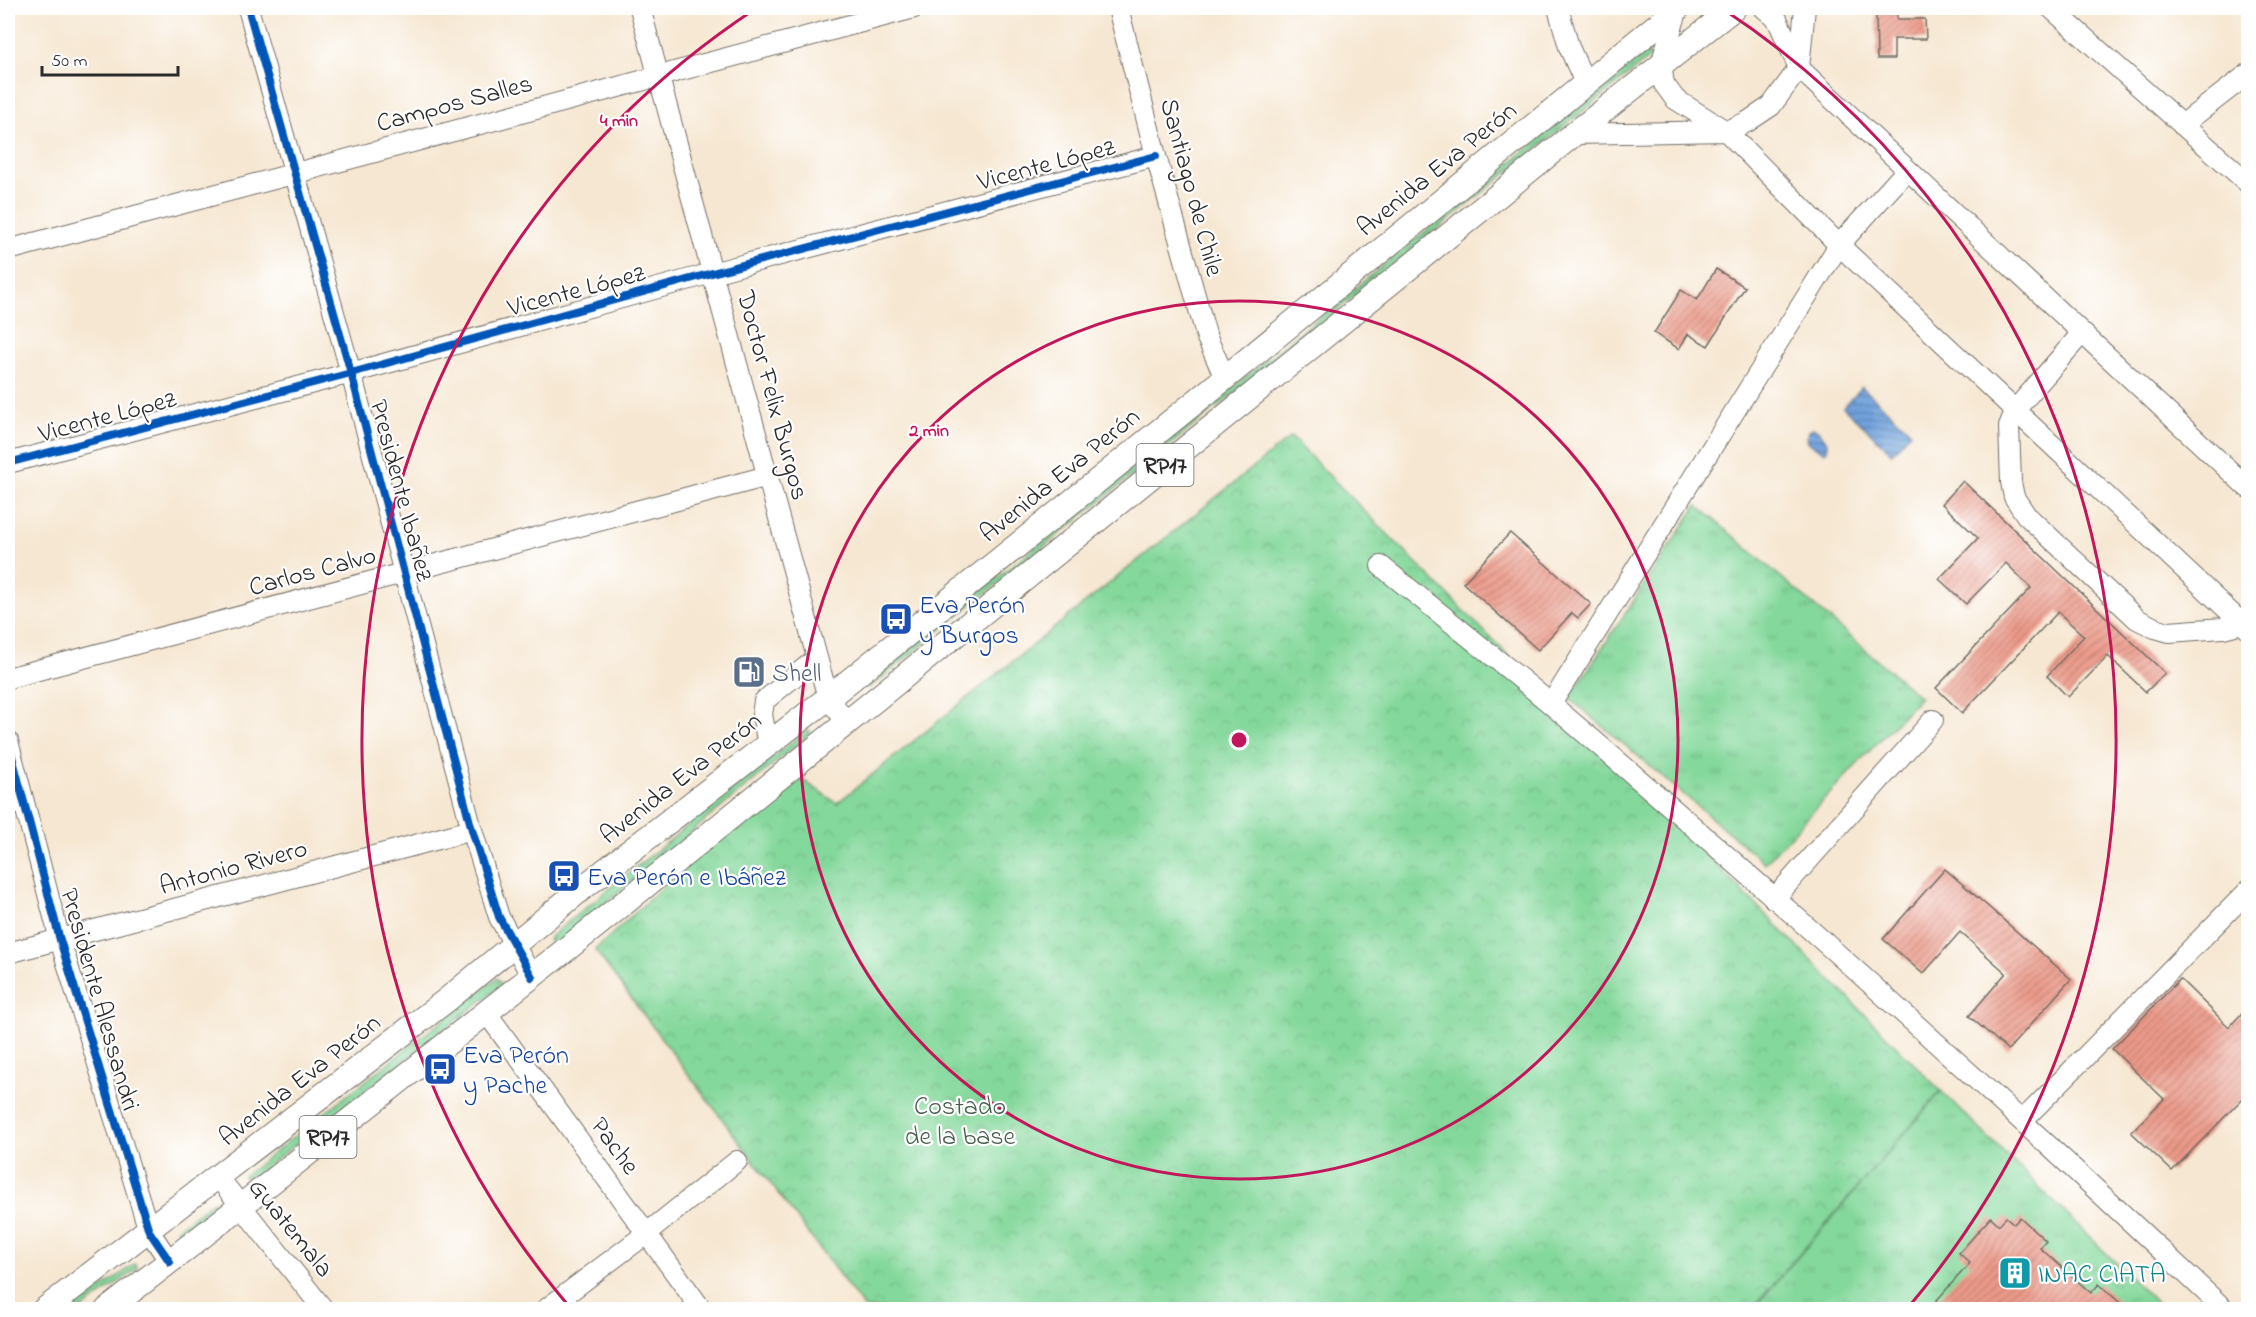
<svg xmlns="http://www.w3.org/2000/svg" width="2256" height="1317" font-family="'Indie Flower',sans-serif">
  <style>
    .grass { fill: url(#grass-tufts); stroke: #588263; stroke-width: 1.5 }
    .park { fill: url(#park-crowns); stroke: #588263; stroke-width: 1.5 }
    .water { fill: url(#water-rules); stroke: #4e6684; stroke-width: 1.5 }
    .building { fill: url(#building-hatch) }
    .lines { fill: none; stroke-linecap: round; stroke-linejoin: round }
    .minor-casing { stroke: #726d65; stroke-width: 22 }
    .major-casing { stroke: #726d65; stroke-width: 26 }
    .minor { stroke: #fff; stroke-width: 20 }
    .major { stroke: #fff; stroke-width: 24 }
    .cycleway-casing { stroke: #fff; stroke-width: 11 }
    .cycleway { stroke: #0057b8; stroke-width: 8 }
    .ring { fill: none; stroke: #c2185b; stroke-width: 3 }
    .labels { text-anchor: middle; stroke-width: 4.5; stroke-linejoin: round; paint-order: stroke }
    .shield { fill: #fff; stroke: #6b6b6b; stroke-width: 1.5 }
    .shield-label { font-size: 24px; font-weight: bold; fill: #2b2b2b }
    .street-label { font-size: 26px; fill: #2b2b2b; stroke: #fff }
    .transit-label { font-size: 26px; fill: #164399; stroke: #fff; text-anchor: start }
    .service-label { font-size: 26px; fill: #4e5e75; stroke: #fff; text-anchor: start }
    .park-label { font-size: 26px; fill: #465f4d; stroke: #fff }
    .culture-label { font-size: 26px; fill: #0d838f; stroke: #fff; text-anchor: start }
    .centre { fill: #c2185b; stroke: #fff; stroke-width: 3 }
    .ring-label { font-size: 18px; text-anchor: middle; font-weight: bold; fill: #c2185b; stroke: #fff; stroke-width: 4.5; stroke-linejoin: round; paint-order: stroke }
  </style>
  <defs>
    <pattern id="grass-tufts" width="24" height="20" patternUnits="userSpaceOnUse" patternTransform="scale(1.5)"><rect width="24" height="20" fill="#84d89b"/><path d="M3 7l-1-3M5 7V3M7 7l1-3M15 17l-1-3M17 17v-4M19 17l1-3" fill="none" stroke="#72ba86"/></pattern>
    <pattern id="park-crowns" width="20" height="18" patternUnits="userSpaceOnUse" patternTransform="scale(1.5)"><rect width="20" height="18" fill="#84d89b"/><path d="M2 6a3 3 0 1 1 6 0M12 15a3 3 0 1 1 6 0" fill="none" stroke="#72ba86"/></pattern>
    <pattern id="water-rules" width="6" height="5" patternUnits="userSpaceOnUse" patternTransform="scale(1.5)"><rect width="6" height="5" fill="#71a2dc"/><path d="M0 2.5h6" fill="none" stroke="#5d84b3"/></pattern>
    <pattern id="building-hatch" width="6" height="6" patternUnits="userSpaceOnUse" patternTransform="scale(1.5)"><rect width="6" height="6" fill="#ec9a89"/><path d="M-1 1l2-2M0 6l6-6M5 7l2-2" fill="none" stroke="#bf7e70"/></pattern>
  </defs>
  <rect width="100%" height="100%" fill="#fff"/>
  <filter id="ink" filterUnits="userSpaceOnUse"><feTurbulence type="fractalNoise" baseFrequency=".0167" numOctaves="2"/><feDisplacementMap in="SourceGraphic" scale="12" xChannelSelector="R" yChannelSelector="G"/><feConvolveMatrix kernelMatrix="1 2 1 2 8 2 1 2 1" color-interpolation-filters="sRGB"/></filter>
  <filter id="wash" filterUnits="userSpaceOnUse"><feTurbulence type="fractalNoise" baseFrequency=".008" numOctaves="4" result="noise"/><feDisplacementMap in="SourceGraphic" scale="24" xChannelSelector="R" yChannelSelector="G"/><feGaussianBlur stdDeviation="1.35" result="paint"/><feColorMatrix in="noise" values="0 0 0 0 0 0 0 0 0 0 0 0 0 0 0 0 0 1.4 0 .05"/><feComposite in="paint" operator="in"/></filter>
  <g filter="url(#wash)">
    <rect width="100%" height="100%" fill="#f6e7d2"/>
    <path class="grass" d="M1647,52L1650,57L869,688L865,685Z
      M1697,505L1920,697L1765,863L1569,698Z
      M808,729L811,733L557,943L552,944L549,940L552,935Z
      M497,978L502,985L248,1181L244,1176Z
      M1941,1091L2163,1309L1752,1310Z
      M214,1201L219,1206L181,1235L177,1229Z
      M135,1264L138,1268L82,1309H73Z"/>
    <path class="park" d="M1291,437L1941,1091L1752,1309H865L595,950L788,770L837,803Z"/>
    <path class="water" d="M1862,387L1911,432L1892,453L1843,407Z
      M1813,428L1819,431L1828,444L1827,450L1824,452L1808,442C1806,435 1807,431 1813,428Z"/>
    <g id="blocks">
      <path class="building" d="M1876,12H1897V19H1925L1926,39H1894V59H1877Z
        M1716,269L1745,287L1708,346L1688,334L1679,349L1654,333L1681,290L1697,300Z
        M1963,481L2165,673L2146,692L2108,656L2068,697L2047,676L2084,636L2058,612L1962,713L1936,688L2031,588L2006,563L1966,604L1939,579L1978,538L1942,504Z
        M1510,533L1591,604L1578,618L1572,613L1538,650L1463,583Z
        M1945,869L2071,979L2008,1050L1969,1016L2006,973L1960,932L1923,974L1883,939Z
        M2180,979L2229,1027L2248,1007V1093L2172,1171L2131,1132L2164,1099L2112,1049Z
        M1991,1217L1999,1225L2006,1217L2014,1224L2020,1217L2046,1241L2040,1248L2091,1293L2099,1284L2128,1310H1928L1970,1263L1959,1253Z"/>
    </g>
  </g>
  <g filter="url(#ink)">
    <use href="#blocks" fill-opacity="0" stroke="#726d65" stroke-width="1.5"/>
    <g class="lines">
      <g class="minor-casing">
        <path id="minor" d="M248,8L351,373L472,830L499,917L532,977
          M640,8L828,698L847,722
          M1118,8L1156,156L1207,338L1225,378
          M1558,8L1569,47L1585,83
          M1678,8L1661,64L1664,84L1675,99L1726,131L1839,245L2248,629
          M1764,8L1777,19L1799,68L2248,488
          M2051,8L2248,183
          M2182,125L2248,74
          M1574,134L1726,131L1747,122L1771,106L1799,68L1805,8
          M8,250L914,8
          M2082,333L2016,409L2009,426L2011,482L2014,497L2026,515L2137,619L2155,628L2169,632L2223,628L2242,623L2248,616
          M8,463L351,373L712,273L1156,156
          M1381,566C1438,612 1496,658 1552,705C1782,900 2005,1103 2225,1310
          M8,678L768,476
          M1551,704L1839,245L1907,170
          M8,741L60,940L149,1231L170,1262
          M768,744L762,715L764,701L817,658
          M1774,899L1933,720
          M8,953L472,830
          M486,1012L702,1310
          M2023,1120L2248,891
          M218,1177L324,1310
          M545,1310L646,1234L737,1161"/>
      </g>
      <g class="major-casing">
        <path id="major" d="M44,1310L448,999L580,890L828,698L1225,378L1678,8
          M107,1310L241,1206L597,925L1574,134L1734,8"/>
      </g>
      <use href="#minor" class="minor"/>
      <use href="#major" class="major"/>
      <g class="cycleway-casing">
        <path id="cycleway" d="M248,8L351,373L472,830L499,917L532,977
          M8,463L351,373L712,273L1156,156
          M8,741L60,940L149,1231L170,1262"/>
      </g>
      <use href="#cycleway" class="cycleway"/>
    </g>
  </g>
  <g class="ring">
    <circle cx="1239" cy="740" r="439"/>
    <path d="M567 1304A877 877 0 0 1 755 9M1723 9A877 877 0 0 1 1911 1304"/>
  </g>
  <defs>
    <g id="bus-square" transform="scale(1.725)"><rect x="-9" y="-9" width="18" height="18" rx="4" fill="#1a4fb4" stroke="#fff"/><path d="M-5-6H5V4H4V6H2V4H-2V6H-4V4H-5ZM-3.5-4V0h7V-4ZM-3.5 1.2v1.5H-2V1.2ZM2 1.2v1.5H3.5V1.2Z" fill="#fff"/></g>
    <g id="fuel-square" transform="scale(1.725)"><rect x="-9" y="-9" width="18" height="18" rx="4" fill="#5c6f8a" stroke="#fff"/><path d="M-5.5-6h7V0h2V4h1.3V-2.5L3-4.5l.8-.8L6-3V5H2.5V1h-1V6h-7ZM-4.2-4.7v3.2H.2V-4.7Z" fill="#fff"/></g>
    <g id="building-square" transform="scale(1.725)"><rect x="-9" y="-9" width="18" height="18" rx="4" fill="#0f9aa8" stroke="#fff"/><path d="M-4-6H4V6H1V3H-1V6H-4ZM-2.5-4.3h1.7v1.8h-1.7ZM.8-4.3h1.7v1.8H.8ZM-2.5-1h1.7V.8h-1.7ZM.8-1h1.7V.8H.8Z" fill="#fff"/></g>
  </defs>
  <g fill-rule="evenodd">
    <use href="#bus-square" x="896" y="619"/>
    <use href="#fuel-square" x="749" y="672"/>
    <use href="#bus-square" x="564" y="876"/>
    <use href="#bus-square" x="440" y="1069"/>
    <use href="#building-square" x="2015" y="1273"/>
  </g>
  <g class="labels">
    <g class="shield">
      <rect x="1136.5" y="444" width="57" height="42" rx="4.5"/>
      <rect x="299.5" y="1116" width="57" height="42" rx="4.5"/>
    </g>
    <g class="shield-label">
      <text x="1165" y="473">RP17</text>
      <text x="328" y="1145">RP17</text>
    </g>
    <g class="street-label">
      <text transform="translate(454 102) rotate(-15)" y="9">Campos Salles</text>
      <text transform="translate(1046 163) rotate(-15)" y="9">Vicente López</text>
      <text transform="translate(1436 168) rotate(-39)" y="9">Avenida Eva Perón</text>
      <text transform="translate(1193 187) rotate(75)" y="9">Santiago de Chile</text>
      <text transform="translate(576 289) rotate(-15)" y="9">Vicente López</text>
      <text transform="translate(774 395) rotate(75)" y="9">Doctor Felix Burgos</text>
      <text transform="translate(107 415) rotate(-15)" y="9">Vicente López</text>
      <text transform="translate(1059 474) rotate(-39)" y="9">Avenida Eva Perón</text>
      <text transform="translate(403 490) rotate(75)" y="9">Presidente Ibañez</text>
      <text transform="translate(312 570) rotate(-15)" y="9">Carlos Calvo</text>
      <text transform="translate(680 777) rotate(-38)" y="9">Avenida Eva Perón</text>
      <text transform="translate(233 866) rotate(-15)" y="9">Antonio Rivero</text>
      <text transform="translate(101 999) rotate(74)" y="9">Presidente Alessandri</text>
      <text transform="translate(299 1079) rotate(-38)" y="9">Avenida Eva Perón</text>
      <text transform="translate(616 1145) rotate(54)" y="9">Pache</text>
      <text transform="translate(292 1227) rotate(51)" y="9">Guatemala</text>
    </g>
    <g class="transit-label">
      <text x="919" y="613">Eva Perón<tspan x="919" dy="30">y Burgos</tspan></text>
      <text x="587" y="885">Eva Perón e Ibáñez</text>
      <text x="463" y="1063">Eva Perón<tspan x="463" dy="30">y Pache</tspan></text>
    </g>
    <g class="service-label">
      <text x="772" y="681">Shell</text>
    </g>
    <g class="park-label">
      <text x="960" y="1114">Costado<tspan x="960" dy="30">de la base</tspan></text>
    </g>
    <g class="culture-label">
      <text x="2038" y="1282">INAC CIATA</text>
    </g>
  </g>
  <circle cx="1239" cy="740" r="9" class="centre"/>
  <g class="ring-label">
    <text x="619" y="126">4 min</text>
    <text x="929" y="436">2 min</text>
  </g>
  <rect width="2256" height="1317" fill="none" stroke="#fff" stroke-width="30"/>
  <path d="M42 66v9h136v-9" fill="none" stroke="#2b2b2b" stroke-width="3"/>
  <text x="51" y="66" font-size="18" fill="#2b2b2b" stroke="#ffffff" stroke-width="4.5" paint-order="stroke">50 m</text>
</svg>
